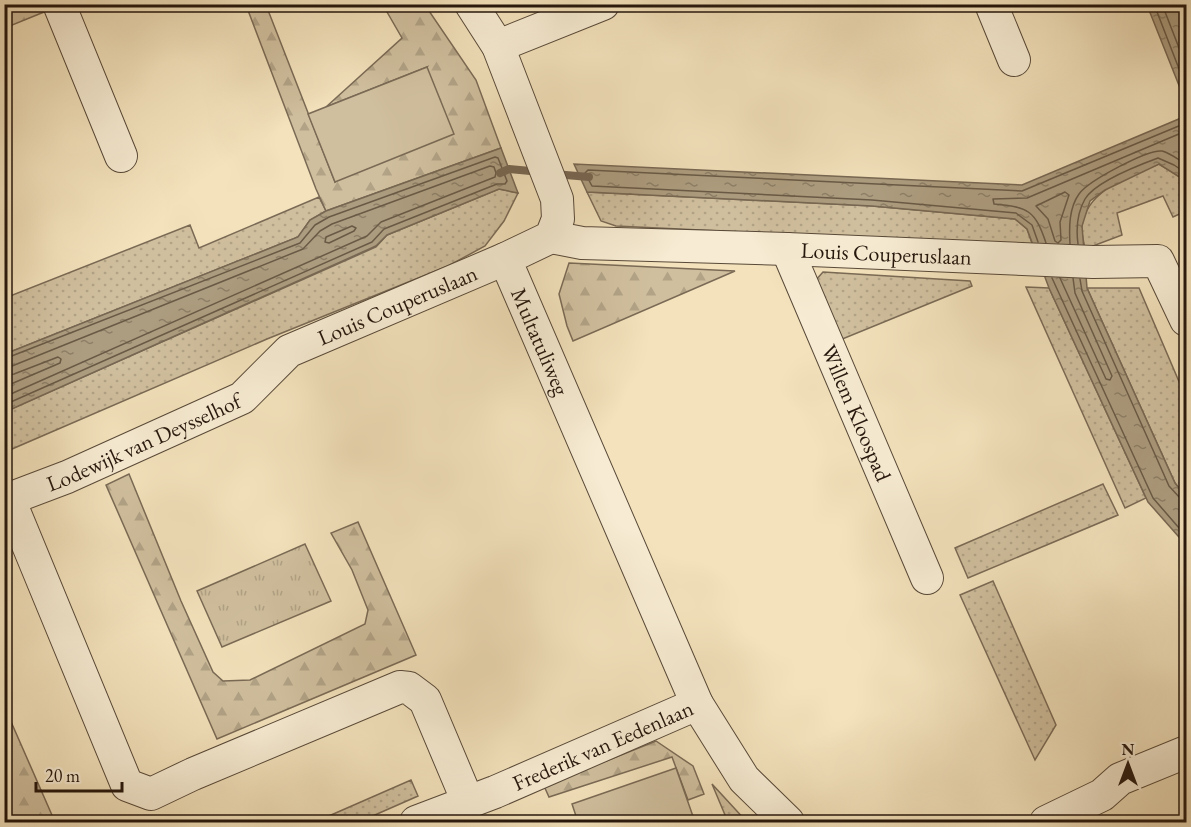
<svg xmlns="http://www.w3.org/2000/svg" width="1191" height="827" font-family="'EB Garamond',serif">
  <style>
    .grass { fill: url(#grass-dots); stroke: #7a6a55; stroke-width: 1.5 }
    .forest { fill: url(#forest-firs); stroke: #7a6a55; stroke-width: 1.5 }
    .park { fill: url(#park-tufts); stroke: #7a6a55; stroke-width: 1.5 }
    .pitch { fill: #d0bf9e; stroke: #7a6a55; stroke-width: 1.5 }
    .water { fill: url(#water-ripples); stroke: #776752; stroke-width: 1.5 }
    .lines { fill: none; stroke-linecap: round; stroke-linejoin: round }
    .shore { stroke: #695a46; stroke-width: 1.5 }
    .stream { stroke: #776752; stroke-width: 8 }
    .minor-casing { stroke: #584938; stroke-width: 34 }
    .minor { stroke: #f7ecd3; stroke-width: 32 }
    .labels { text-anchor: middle; stroke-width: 6; stroke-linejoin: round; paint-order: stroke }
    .street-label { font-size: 22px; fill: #25160c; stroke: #f7ecd3 }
  </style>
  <defs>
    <pattern id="grass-dots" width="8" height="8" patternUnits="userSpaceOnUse" patternTransform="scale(1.5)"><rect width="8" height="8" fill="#d0bf9e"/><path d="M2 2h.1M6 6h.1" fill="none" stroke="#b2a387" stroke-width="1.8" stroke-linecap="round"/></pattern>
    <pattern id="forest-firs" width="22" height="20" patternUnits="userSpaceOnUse" patternTransform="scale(1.5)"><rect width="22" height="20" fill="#d0bf9e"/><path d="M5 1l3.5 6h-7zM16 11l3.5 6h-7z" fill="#b2a387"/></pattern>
    <pattern id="park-tufts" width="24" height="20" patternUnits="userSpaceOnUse" patternTransform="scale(1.5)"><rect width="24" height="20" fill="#d0bf9e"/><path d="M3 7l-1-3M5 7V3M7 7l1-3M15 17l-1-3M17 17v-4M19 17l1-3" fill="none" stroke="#b2a387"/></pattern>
    <pattern id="water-ripples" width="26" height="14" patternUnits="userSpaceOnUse" patternTransform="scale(1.5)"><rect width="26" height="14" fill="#ad9d80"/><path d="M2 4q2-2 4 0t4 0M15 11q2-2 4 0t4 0" fill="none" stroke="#8d7f67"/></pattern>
  </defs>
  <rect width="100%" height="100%" fill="#f3e2bc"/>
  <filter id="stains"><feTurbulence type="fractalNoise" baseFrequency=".00333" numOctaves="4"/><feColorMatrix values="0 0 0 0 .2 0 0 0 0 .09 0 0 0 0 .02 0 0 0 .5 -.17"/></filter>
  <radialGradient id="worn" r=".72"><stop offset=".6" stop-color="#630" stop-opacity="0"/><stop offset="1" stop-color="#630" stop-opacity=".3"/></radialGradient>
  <path class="grass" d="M1159,164L1186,181V211L1173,217L1163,196L1117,213L1122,235L1085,249C1084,242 1081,233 1082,226C1086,190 1130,176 1159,164Z
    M499,189L518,193L504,221L485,246L448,266L267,339L5,452L4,412L376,247L387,235Z
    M587,192L872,206L1015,219L1027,229L1033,246L616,226L601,221Z
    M319,197L326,211L310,220L298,237L5,354V298L190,225L199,248Z
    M823,272L970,281L972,286L835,342L815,281Z
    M1026,287L1049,288L1146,498L1125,508Z
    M1087,288H1139L1186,398V497L1175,483Z
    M1103,484L1118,515L968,578L955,548Z
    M993,581L1056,725L1035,760L960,595Z
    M411,780L418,796L359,822H315Z
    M712,784L747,822H728Z"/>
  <path class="forest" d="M5,4L41,5L44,12L5,28Z
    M246,5H266L335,182L427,67L326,107L402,38L383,5H425L476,80L501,148L326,211L316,189Z
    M569,263L735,271L573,341L567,326L559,294Z
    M129,474L181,601L213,672L223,681L250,680L365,624L368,610L352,570L331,533L358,522L416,655L217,739L106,485Z
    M5,708L55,822H5Z
    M656,741L693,766L704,794L688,800L672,757L549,797L544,786Z"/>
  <path class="park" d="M305,544L331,601L222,647L197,591Z"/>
  <path class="pitch" d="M427,67L454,134L335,182L308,114Z
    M676,768L695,822H578L572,804Z"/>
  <path class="water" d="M1147,5H1186V103Z
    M1186,116V181L1159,164L1105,190L1090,201L1082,226L1087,288L1175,483L1186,497V545L1148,502L1049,288L1027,229L1015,219L872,206L587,192L574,164L1022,185Z
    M501,148L518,193L499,189L387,235L376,246L5,412V354L298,237L310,220L326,211Z"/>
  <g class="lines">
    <path class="shore" d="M1154,4L1186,87
      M1162,4L1186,66
      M1065,192L1069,195L1060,222L1061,240L1058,243L1055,241L1048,219L1036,206Z
      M352,226L356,228L354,231L329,243L325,242L326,237Z
      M1038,242L1032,225L1016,213L872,200L592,186L585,173L588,170L1022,191L1186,123
      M1046,243C1035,210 1028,207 994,204L993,199L1027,198L1186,131
      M1070,244C1069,227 1069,208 1079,194C1088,181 1148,149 1162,151C1170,153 1179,160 1186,164
      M1078,244C1076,229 1077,213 1085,199C1095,182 1139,165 1158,158L1174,165L1186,173
      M1052,278L1153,498L1186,536
      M1060,278L1106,379L1110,380L1112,376L1075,293L1073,278
      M1080,279L1082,291L1169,486L1180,498L1186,500
      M4,359L300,243L315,225L329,217L495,157L498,158L507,181L505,184H497L384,229L372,242L4,405
      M4,367L12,366L303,249L320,231L332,224L490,166L494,167L496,173L495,177L381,222L367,236L4,397
      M4,376L14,374L58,357L61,359L60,363L4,387"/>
    <path class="stream" d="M500,173L509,169L541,172
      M554,174L589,177"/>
    <g class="minor-casing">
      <g id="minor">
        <path d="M59,4L121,156"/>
        <path id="s1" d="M471,4L498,46L557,199L558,219L551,237L505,259L697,704"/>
        <path d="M991,4L1014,60"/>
        <path d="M498,46L603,4"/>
        <path id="s2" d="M551,237L582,243L787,249L1093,262L1158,261L1186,320"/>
        <path id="s3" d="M787,249L927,578"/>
        <path id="s4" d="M468,802L425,700L409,688L400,687L193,774L151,794L127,785L9,499L67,477L242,398L289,351L505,259"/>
        <path id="s5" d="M416,822L495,792L697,704L744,779L788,822"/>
        <path d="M1046,822L1102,795L1120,779L1186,752"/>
      </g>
    </g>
    <use href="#minor" class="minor"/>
  </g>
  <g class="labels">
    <g class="street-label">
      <text dy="8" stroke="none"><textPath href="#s2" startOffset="336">Louis Couperuslaan</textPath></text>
      <text dy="8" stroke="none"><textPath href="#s4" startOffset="1184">Louis Couperuslaan</textPath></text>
      <text dy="8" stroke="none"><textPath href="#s1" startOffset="394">Multatuliweg</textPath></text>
      <text dy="8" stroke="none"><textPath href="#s3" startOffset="178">Willem Kloospad</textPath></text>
      <text dy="8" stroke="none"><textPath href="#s4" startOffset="892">Lodewijk van Deysselhof</textPath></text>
      <text dy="8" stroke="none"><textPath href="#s5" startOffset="202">Frederik van Eedenlaan</textPath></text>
    </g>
  </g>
  <rect width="1191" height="827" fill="none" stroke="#f3e2bc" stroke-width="24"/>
  <rect x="6" y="6" width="1179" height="815" fill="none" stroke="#25160c" stroke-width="3"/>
  <rect x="12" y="12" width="1167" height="803" fill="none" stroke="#25160c" stroke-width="1.5"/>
  <g transform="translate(1128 764)" stroke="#f7ecd3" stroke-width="4.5" paint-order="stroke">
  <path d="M0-4.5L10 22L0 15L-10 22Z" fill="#25160c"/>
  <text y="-9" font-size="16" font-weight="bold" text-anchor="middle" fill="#25160c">N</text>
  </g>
  <path d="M36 782v9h86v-9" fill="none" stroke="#25160c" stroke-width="3"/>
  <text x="45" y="782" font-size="18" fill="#25160c" stroke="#f7ecd3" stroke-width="4.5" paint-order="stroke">20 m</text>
  <rect width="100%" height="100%" filter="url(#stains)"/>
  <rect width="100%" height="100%" fill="url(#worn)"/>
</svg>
